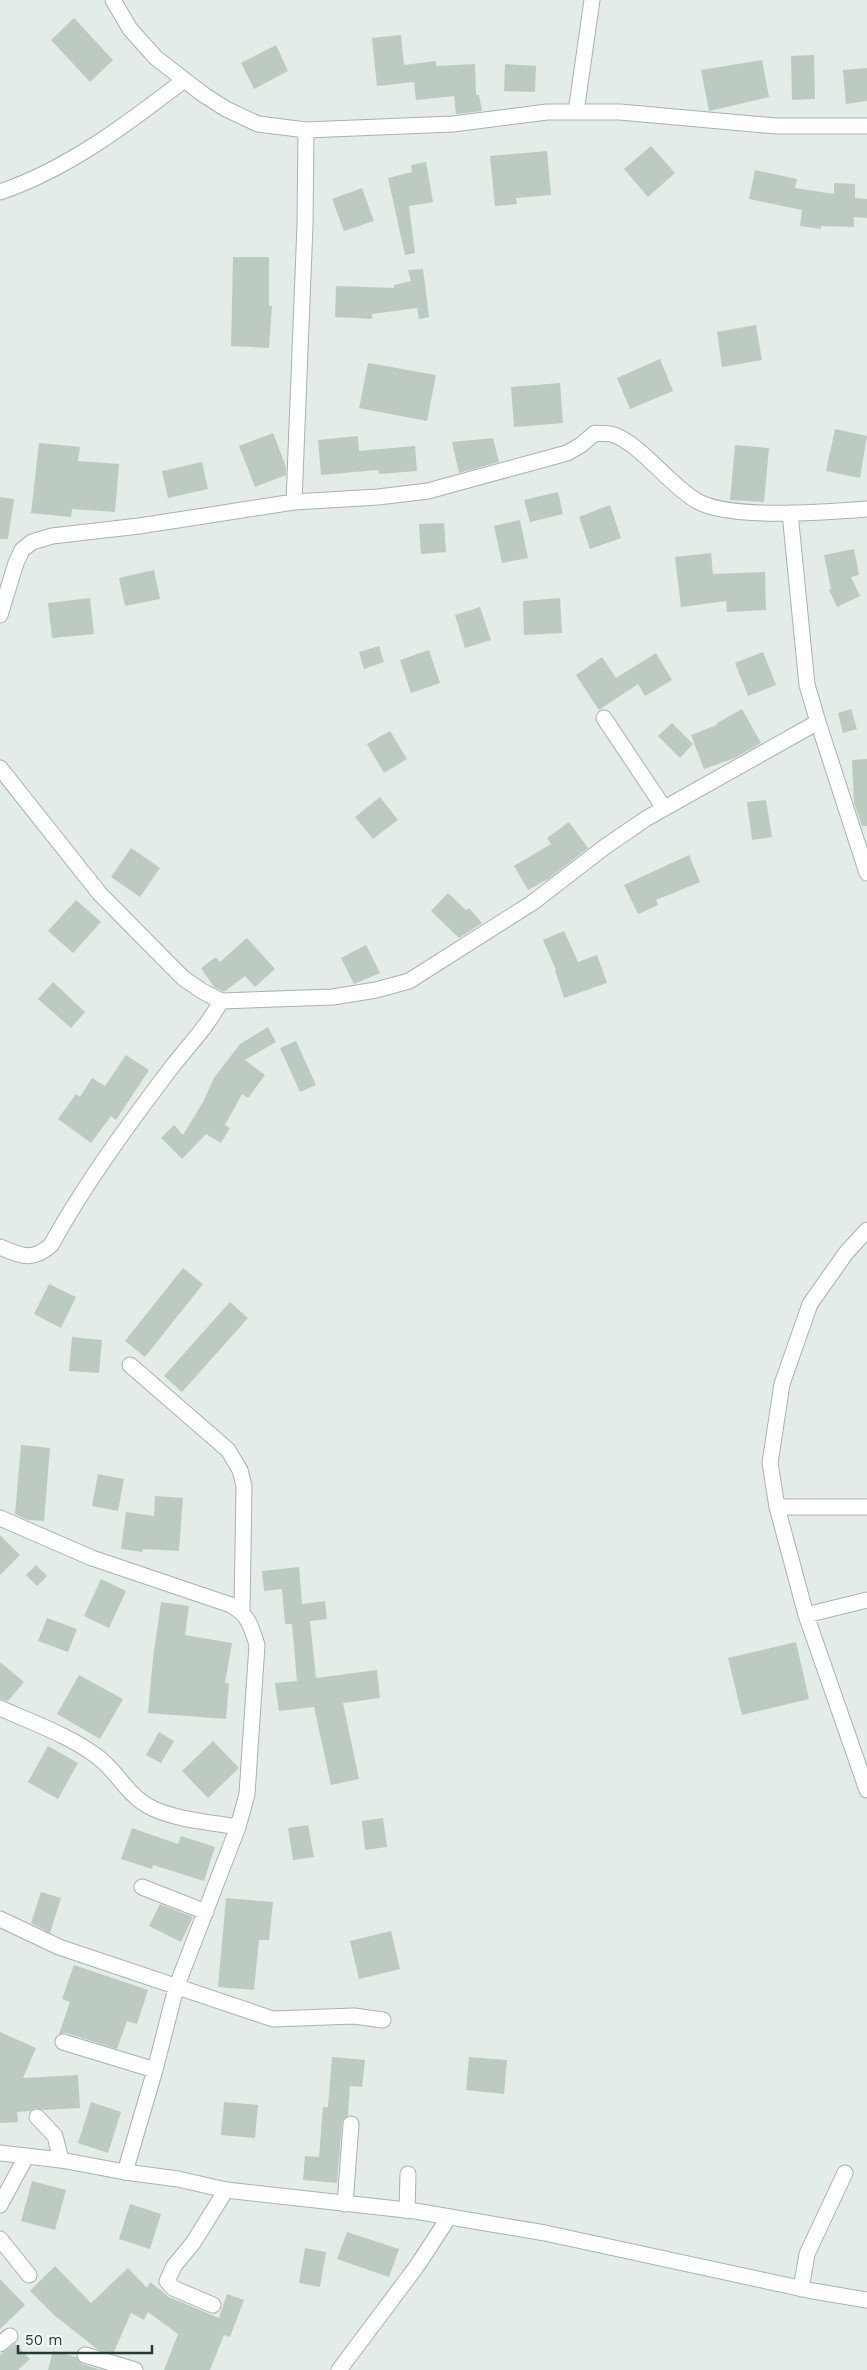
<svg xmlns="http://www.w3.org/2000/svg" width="867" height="2370" font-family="'Work Sans',sans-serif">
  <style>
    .building { fill: #bccac2 }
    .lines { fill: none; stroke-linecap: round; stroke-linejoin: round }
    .street-casing { stroke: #a6b4ad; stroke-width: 17 }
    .secondary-casing { stroke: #a2b8ad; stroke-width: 17 }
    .street { stroke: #fff; stroke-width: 15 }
    .secondary { stroke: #fff; stroke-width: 15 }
  </style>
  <rect width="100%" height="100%" fill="#e3ece7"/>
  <path class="building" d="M74,18L113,60L90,82L51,40Z
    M401,35L404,65L436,61V66L475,64L476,95H479L482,111L456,114L454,96L416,100L414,82L377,86L372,38Z
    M276,45L288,71L254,89L241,63Z
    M814,55L815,99L792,100L791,56Z
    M762,60L769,97L709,111L701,70Z
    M505,64L536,66L535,92L504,91Z
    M867,68V101L846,104L843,70Z
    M651,146L675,173L648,197L624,169Z
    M547,151L551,195L516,198L517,204L495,206L490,156Z
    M426,162L433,202L409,206L415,253L405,255L388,178L412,172L411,165Z
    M755,170L797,179L795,188L834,194V183L855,184V198L867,199V218L854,217V227L821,226V229L800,226L802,210L749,199Z
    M362,188L374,221L344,231L332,199Z
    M233,257H269V306H272L269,348L231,346Z
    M423,269L429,317L419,319L417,308L372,314V319L335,317L336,286L394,288V285L411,281L408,270Z
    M756,325L762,360L722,367L717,332Z
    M660,359L673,391L630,409L617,378Z
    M368,363L436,375L427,421L359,408Z
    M560,383L563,423L514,427L511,387Z
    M835,429L867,436L860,478L826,471Z
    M273,433L286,467V475L255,487L239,446Z
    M358,436L359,451L415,446L417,471L379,474L378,470L321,475L318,440Z
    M493,438L499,462L459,473L452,442Z
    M39,443L80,447L78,461L119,464L115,512L72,509L71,517L31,513Z
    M735,445L769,448L764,502L730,500Z
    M202,462L208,489L168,498L162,471Z
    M558,492L563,514L530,522L524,500Z
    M0,497L14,499L8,539H0Z
    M610,505L621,538L590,549L579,517Z
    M520,520L528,558L502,563L494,526Z
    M444,523L446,552L421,554L419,524Z
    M854,549L859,575L851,577L860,596L837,607L829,590L831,589L824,555Z
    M711,553L713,574L765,572L766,610L727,612L726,601L681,607L675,557Z
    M154,570L160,599L125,606L119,578Z
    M90,598L94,634L52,638L48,603Z
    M560,598L562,633L524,635L523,601Z
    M480,607L491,640L465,648L455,615Z
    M379,646L384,662L364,669L359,652Z
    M429,650L440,683L411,693L400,660Z
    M763,652L776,685L748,696L735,663Z
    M656,653L672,680L645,696L638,684L599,710L576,675L602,657L616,678Z
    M742,709L761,743L735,758L704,769L691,735L717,725V723Z
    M851,709L857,729L843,733L838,713Z
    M672,723L693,744L680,758L658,736Z
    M390,731L407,759L384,773L367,744Z
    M867,759V826H862L854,803L852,760Z
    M380,797L398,820L373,839L355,817Z
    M766,800L772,837L752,840L747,802Z
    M569,822L588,848L548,879L528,890L514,866L551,844L547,838Z
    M131,848L160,868L140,897L111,877Z
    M689,855L700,882L656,900L658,905L638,914L624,885Z
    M448,893L466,910L469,908L482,923L459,938L431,911Z
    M76,900L101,922L73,953L48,931Z
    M564,931L578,962L597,955L607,983L564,998L555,970H556L543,940Z
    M247,938L275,969L255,987L245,976L224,992L214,987L201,968L216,957L220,962Z
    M366,945L380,973L354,984L341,958Z
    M53,982L85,1012L71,1028L38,999Z
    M268,1027L276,1042L245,1060L265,1075L248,1098L242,1094L225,1125L230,1128L221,1143L206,1134L182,1159L161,1138L174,1125L183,1135L203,1102L214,1078L240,1044Z
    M296,1041L316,1085L300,1092L280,1048Z
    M126,1055L149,1070L116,1120L111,1116L91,1143L58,1119L76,1094L80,1097L92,1078L105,1086Z
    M183,1268L203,1284L145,1357L125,1341Z
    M49,1284L76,1297L61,1328L34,1314Z
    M230,1302L248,1318L182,1392L164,1376Z
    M72,1337L102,1340L99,1373L69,1371Z
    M21,1445L50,1448L44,1521L28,1520L15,1514Z
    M98,1474L124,1479L118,1511L92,1506Z
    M155,1496L183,1498L179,1551L143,1549L142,1552L121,1549L126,1512L154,1516Z
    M0,1535L20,1555L0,1575Z
    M36,1565L47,1576L37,1586L26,1575Z
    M299,1567L302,1604L325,1601L327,1619L310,1621L316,1678L377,1670L380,1698L343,1703L359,1779L331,1785L314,1707L279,1711L275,1683L297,1681L292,1624H285L282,1589L264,1591L262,1571Z
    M101,1579L126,1591L109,1628L84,1616Z
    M161,1602L189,1606L185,1635L232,1643L225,1683H229L226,1719L148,1713L153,1658Z
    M47,1618L77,1629L68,1652L38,1641Z
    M796,1642L809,1699L742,1715L728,1658Z
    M0,1662L24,1682L8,1701L0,1699Z
    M79,1675L123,1699L100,1739L57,1714Z
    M159,1732L174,1741L161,1763L146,1755Z
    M213,1741L239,1768L208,1798L182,1771Z
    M48,1746L78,1763L58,1799L28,1782Z
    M383,1818L387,1847L365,1850L362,1821Z
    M308,1825L314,1857L293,1860L288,1828Z
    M132,1828L178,1844L181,1836L215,1847L204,1881L153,1865L152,1869L121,1859Z
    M41,1892L61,1898L50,1933L31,1923Z
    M226,1898L273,1902L269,1940H259L254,1990L218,1987Z
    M160,1904L193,1917L181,1942L149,1926Z
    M391,1931L400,1969L359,1979L350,1941Z
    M74,1965L148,1990L137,2024L127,2021L117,2049L66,2033L59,2034L70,2002L62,1999Z
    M0,2032L36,2048L23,2078L78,2075L80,2108L44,2110L35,2108L30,2111L17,2112L18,2122L0,2123Z
    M332,2057L365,2060L362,2087L350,2086L348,2115L342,2123L337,2183L303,2180L305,2156L319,2157L323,2107H328Z
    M469,2057L507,2060L504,2094L466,2090Z
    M91,2102L121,2112L108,2153L78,2143Z
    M224,2102L258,2105L255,2138L221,2135Z
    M32,2181L66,2190L55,2230L21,2221Z
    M130,2204L161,2214L150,2249L119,2239Z
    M347,2232L399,2249L389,2277L337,2259Z
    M305,2248L326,2252L320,2287L299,2283Z
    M55,2266L91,2303L128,2268L147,2288L150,2282L169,2297L219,2318L227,2294L244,2300L230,2337L224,2335L210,2370H164L178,2334L148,2312L144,2320L131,2313L113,2354L97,2349L54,2315L30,2291Z
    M0,2279L25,2305L0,2329Z
    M15,2344L30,2359L18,2370H0V2355Z
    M53,2351L76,2357L82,2364L102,2370H48Z"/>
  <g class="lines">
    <g class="street-casing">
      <path id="street" d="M113,0L130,29L156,58L204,95L226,109L258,124L306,130L453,124L547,112H620L776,126H867
        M576,112L592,0
        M0,192C68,169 127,124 183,81
        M294,502L305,225L306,130
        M0,615L16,563L22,550L32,542L52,536L139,526L294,502L378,497L428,491L567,453L581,445L595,433C600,434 606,433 611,434C637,440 670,486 697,501C730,520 827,512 867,509
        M604,718L664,808
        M818,722L867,873
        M0,768L100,894L183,978L202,991L221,1001L333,997L376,990L409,981L532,903L606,846L647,818L818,722L807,685L790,513
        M867,1230L846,1253L810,1304L782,1384L770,1463L777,1507L806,1615L867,1790
        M0,1247C21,1256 32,1262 51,1245C86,1182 128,1125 171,1068C189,1045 207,1027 221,1001
        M130,1365L228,1450L240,1470L244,1486L242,1611
        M777,1507H867
        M0,1518L92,1558L231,1605C248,1614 251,1626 257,1645L247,1794L238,1827L176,1988L155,2070L125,2172
        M806,1615L867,1600
        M0,1708C33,1723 71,1736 99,1758C118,1773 127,1794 148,1806C174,1820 209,1822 238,1827
        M142,1887L206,1912
        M0,1919L59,1947L273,2019L354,2016L383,2020
        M63,2042L155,2070
        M37,2117L55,2136L61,2160
        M345,2204L351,2124
        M0,2205L26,2157
        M407,2211L408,2174
        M0,2239L29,2275
        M801,2289L807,2254L845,2173
        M213,2305L173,2288L167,2281L174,2266L193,2243L226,2190
        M0,2344L10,2336
        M85,2355L135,2370
        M339,2370L417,2266L449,2217"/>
    </g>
    <g class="secondary-casing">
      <path id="secondary" d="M0,2153L61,2160L125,2172L178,2179L226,2190L415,2211L545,2233L813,2291L867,2300"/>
    </g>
    <use href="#street" class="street"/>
    <use href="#secondary" class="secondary"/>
  </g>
  <path d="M18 2345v8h134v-8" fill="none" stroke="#243d32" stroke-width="2.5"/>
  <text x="25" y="2345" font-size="15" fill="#243d32" stroke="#f4f9f6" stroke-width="4" paint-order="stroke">50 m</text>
</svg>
